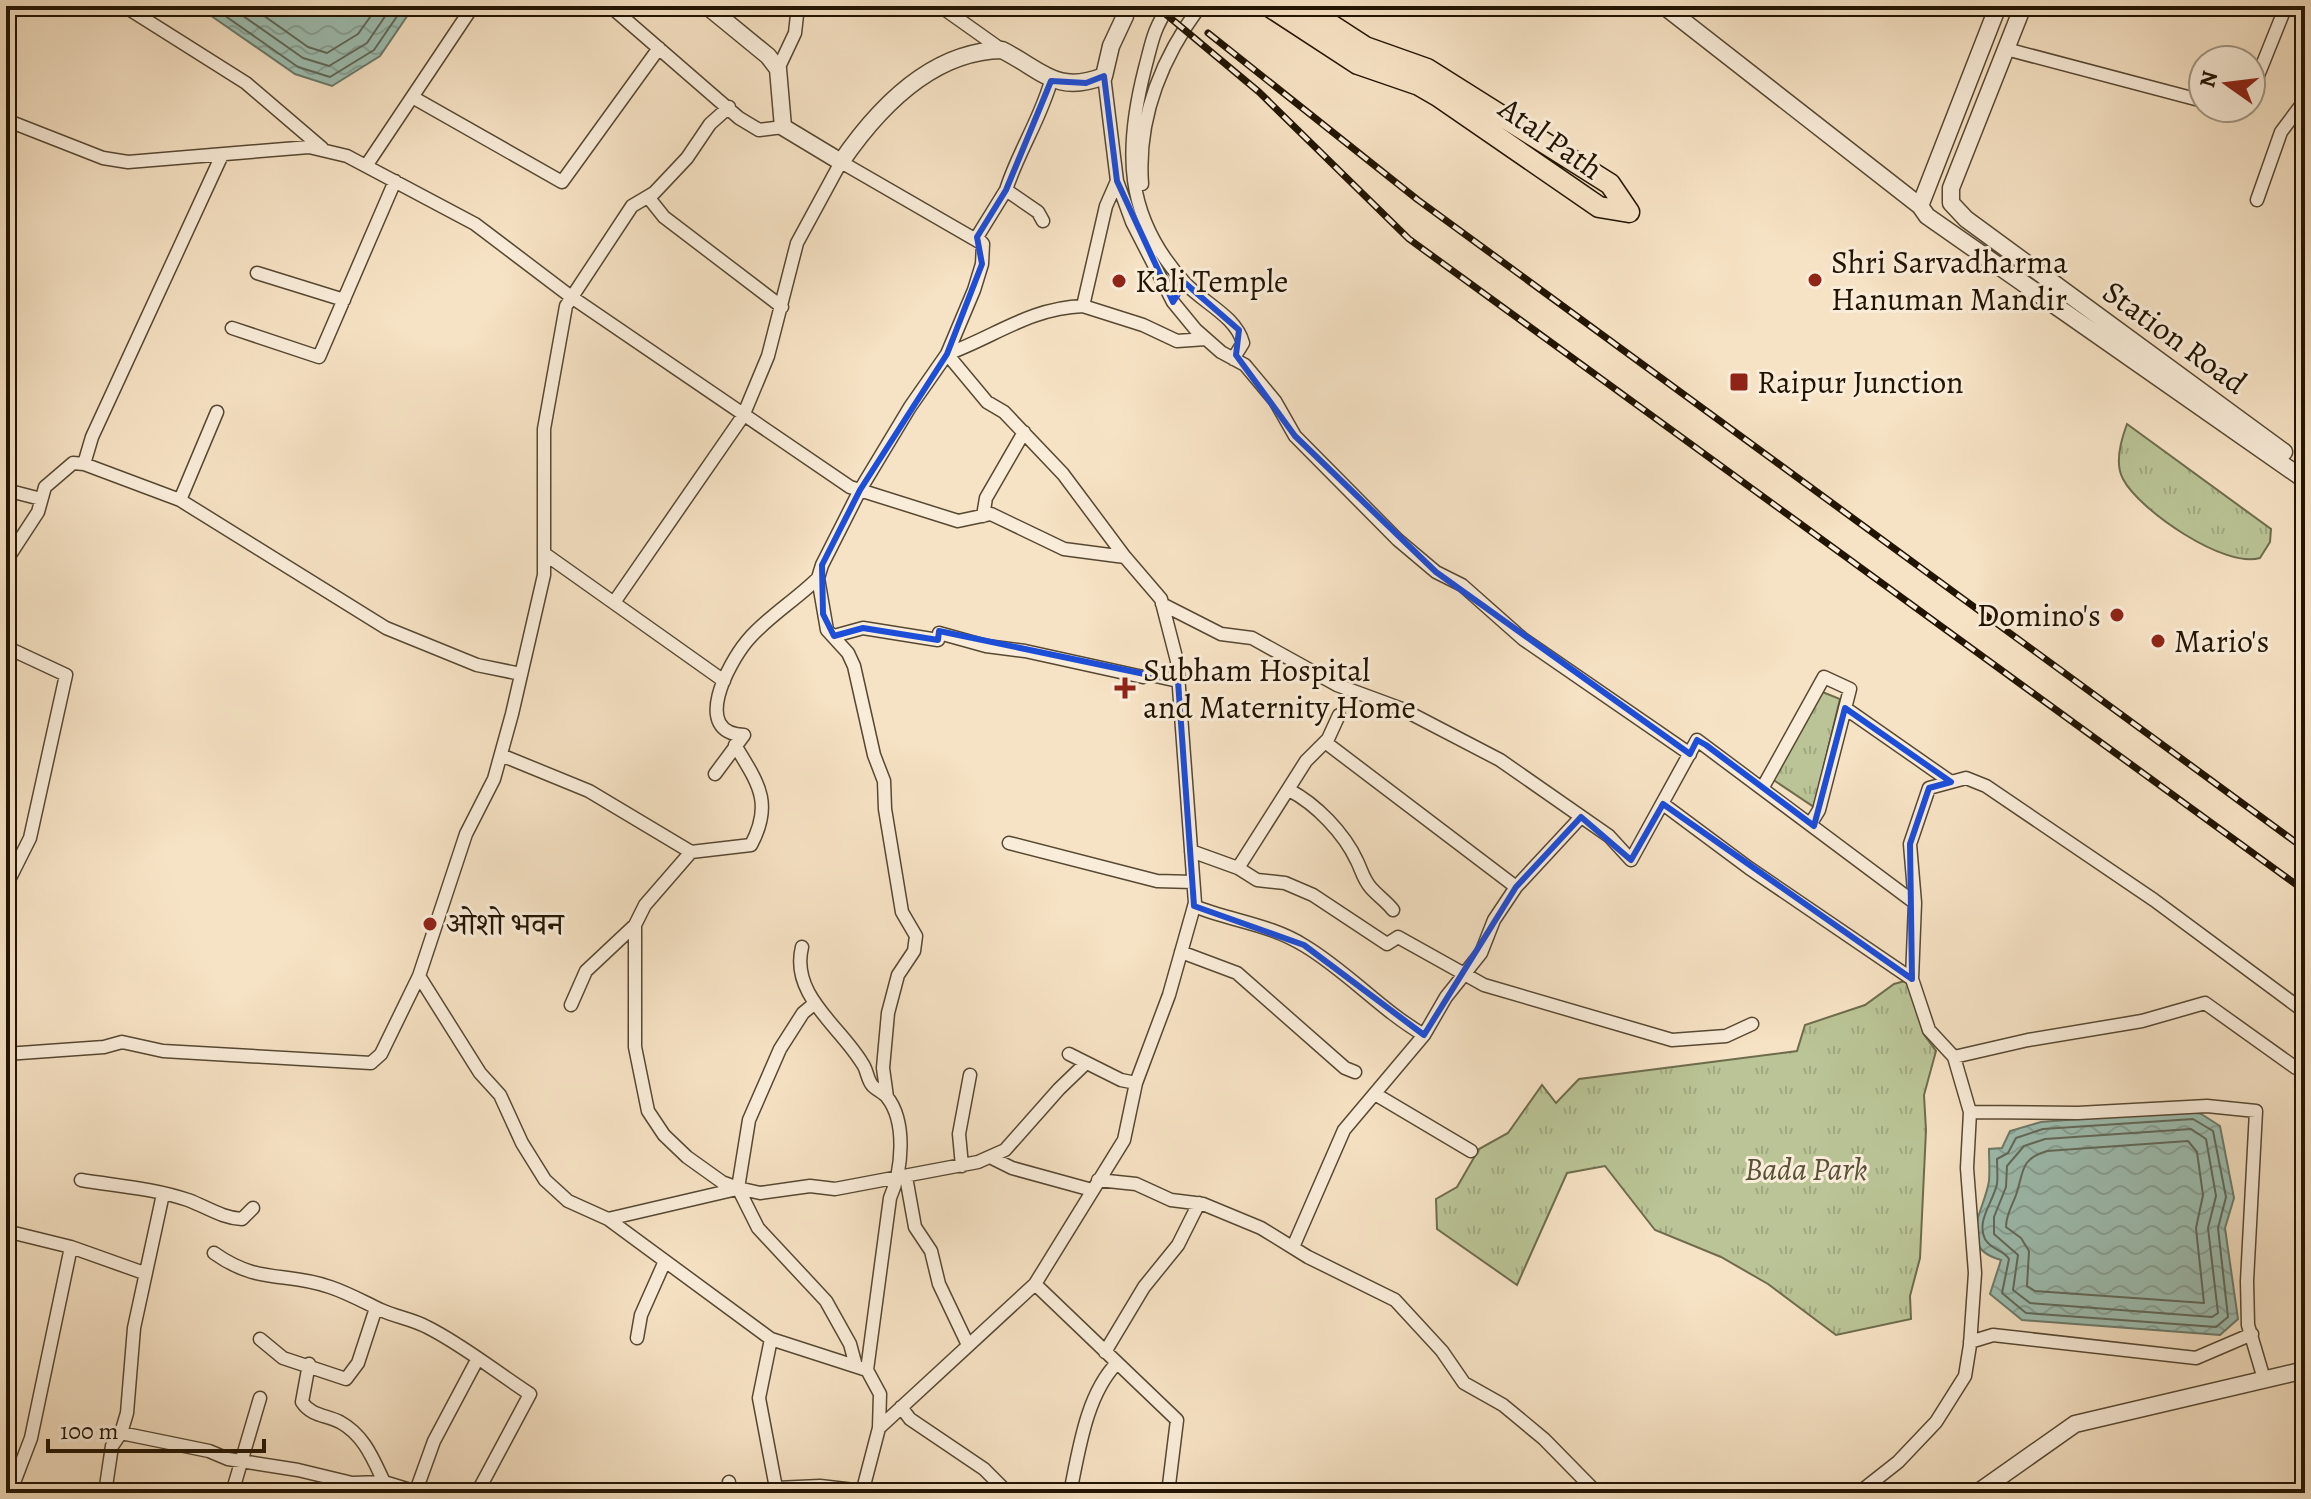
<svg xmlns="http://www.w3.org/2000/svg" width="2311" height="1499" font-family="Alegreya,'Noto Serif Devanagari',serif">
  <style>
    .grass { fill: url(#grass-tufts); stroke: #6e6c4c; stroke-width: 2 }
    .water { fill: url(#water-waves); stroke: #6c7a6b; stroke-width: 2 }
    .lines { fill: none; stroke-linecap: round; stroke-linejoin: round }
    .shore { stroke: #60695a; stroke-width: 2 }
    .minor-casing { stroke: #574832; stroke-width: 15 }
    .tertiary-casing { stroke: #574832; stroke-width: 19 }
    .primary-casing { stroke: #221402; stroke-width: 23 }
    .minor { stroke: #f9ecd9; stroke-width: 12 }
    .tertiary { stroke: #f9ecd9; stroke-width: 16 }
    .primary { stroke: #f6e2c4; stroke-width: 20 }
    .rail-casing { stroke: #221402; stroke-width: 7 }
    .rail { stroke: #f9ecd9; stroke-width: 4; stroke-dasharray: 12; stroke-linecap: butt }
    .marked { fill: none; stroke: #1d4ed8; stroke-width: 6; stroke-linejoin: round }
    .poi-dot { fill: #8f2418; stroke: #f9ecd9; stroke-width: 3 }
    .labels { text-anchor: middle; stroke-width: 6; stroke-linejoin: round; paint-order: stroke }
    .street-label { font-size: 32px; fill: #221402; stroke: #f9ecd9 }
    .poi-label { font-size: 32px; fill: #221402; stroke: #f9ecd9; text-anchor: start }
    .park-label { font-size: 32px; font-style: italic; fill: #575236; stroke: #f9ecd9 }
  </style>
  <defs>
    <pattern id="grass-tufts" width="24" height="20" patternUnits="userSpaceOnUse" patternTransform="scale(2)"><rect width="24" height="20" fill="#bac496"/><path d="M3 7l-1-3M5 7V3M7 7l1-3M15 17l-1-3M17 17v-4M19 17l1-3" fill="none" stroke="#a0a880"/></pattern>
    <pattern id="water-waves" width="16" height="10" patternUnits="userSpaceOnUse" patternTransform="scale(2)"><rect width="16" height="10" fill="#9dbeb1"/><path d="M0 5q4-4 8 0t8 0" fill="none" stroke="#87a297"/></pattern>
  </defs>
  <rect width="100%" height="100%" fill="#f6e2c4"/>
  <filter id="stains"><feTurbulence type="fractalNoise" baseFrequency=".0025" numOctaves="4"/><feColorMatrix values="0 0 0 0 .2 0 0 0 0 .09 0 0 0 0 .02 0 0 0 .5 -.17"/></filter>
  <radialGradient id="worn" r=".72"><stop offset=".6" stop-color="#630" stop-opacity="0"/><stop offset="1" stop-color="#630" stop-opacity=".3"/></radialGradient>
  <path class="grass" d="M2127,424L2271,529L2270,542L2260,558C2225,569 2139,510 2123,479C2114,463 2121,440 2127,424Z
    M1820,691L1840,699L1814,807L1772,779Z
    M1912,979L1923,1033L1936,1051L1924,1095L1926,1130L1920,1258L1910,1296L1911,1319L1836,1335L1768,1284L1721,1257L1655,1230L1605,1166L1567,1173L1517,1285L1437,1229L1436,1199L1457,1187L1479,1149L1508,1133L1542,1085L1556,1103L1579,1079L1797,1051L1805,1025L1865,1005L1894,984Z"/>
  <path class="water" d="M197,6H414L380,56L332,86L295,74Z
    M2195,1110L2220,1126L2234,1198L2225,1228L2238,1319L2220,1335L2022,1320L1990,1294L2001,1260C1954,1247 1985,1210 1989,1181C1990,1171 1989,1159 1989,1149L2002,1148L2010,1131L2041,1122Z"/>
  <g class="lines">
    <path class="shore" d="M211,6L298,67L330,77L374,50L404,6
      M229,6L303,58L329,66L367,43L392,6
      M250,6L308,47L327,53L358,34L378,6
      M2193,1119L2213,1131L2226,1197L2218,1228L2228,1317L2216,1327L2026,1313L2002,1293L2009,1259C2003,1249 1992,1251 1985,1239C1976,1221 1993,1202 1997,1184C1998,1176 1997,1167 1997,1159L2008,1153L2016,1138L2043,1129Z
      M2191,1129L2206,1139L2216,1196L2208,1228L2218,1313L2212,1317L2030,1303L2013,1290L2018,1255L1994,1234V1217L2006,1187L2007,1166L2024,1146L2045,1139Z
      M2188,1141L2197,1152L2203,1195L2196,1228L2204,1303L2035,1291L2027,1286L2029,1251L2021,1238L2006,1227C2006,1215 2012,1206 2016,1195C2024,1173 2019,1159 2047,1151Z"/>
    <g class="minor-casing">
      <path id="minor" d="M124,6L246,83L322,148
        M610,6L739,118L759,130L783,127
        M940,6L1002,50
        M1169,6C1153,30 1152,42 1145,68C1124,150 1124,216 1184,282C1203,303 1236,316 1243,343L1233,359
        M2006,49L2203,101
        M778,69L795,33L798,6
        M1104,76L1117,181L1132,222L1173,302L1196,330L1221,352L1245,365L1275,401L1295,436L1398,540L1436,572L1462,585L1523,639L1690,754
        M2251,93L2286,6
        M414,98L562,182L659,48
        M6,120L103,158L128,162L309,147L347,156L475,224L570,296L850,487L958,521L991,514L1064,549L1125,557L1161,599L1177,661L1195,903L1169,995L1136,1083L1124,1140L1035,1284L879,1428L862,1493
        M366,166L473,6
        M1117,181L1106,206L1083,306C1030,308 994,337 947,354L987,402L1004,412L1063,474L1125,557
        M1142,184C1137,118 1162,58 1200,6
        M1006,190C1018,152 1040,120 1051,81
        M648,197L664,217L782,307
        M2257,200L2281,132L2305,100
        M257,273L344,300
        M1083,306L1143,325L1177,341L1206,339
        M232,328L319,357L395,181
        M84,464L92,437L222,155
        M6,490L41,499
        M180,500L217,412
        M983,516L986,498L1024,432
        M545,554L724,681
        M6,561L38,512L45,487L73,463L84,464L180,500L386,628L477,665L521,674
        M615,601L743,416L768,356L797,243L841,162L983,244
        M1162,604L1221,634L1252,638L1337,685L1402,709L1500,760L1609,836L1631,860L1697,740L1915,903
        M834,636L863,628L938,640L939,633L986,646L1025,651L1143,677L1151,675L1178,681
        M6,647L66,675L30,838L6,886
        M1845,708L1951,782
        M1325,742L1516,887
        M501,755L589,791L691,852L751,845C774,802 757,782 735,745
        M715,774L744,735C691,733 728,664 747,641C767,617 796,600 818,578
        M1763,787L1824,677L1850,689L1819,810L1811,823
        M1289,790C1316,804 1344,833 1357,861C1362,871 1363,879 1371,888C1378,896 1387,902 1393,910
        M1663,804L1749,868L1912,979
        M1009,843L1157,881L1193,882
        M1191,851L1238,868L1257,880L1285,883L1313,895L1387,944L1398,937L1484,985L1672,1040L1726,1036L1752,1024
        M1238,868L1306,761L1328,739L1339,715
        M1194,906C1231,921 1270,924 1305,946C1348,972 1381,1010 1424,1035
        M635,925V1047L648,1111L664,1135L687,1157L722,1182L738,1188L760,1193L810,1186L835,1189L978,1162L1005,1150L1059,1089L1086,1063
        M802,947C790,995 840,1026 862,1063C867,1069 867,1079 872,1085C876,1090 883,1092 887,1097C907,1122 902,1171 890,1198L867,1370
        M1181,952L1237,973L1345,1068L1355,1072
        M419,976L480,1073L500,1095L522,1143L545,1180L568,1201L608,1219L771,1339L867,1370L880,1394L879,1428
        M815,1003L803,1013L780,1049L749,1120L738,1188L758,1228L826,1301L850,1344L856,1366
        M571,1005L586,971L635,925L645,905L691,852
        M6,1054L104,1047L122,1042L163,1051L371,1063L381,1054L419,976L466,834L494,779L512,714L544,575V429L566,306L632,206L654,193L687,158L710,124L729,107
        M1069,1054L1121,1080L1136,1083
        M1954,1057L2028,1040L2142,1021L2205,1003L2296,1068
        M1375,1094L1471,1151
        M887,1097L883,1068L888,1013L898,975L914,951L916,936L902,912L885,809L884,781L874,755L854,666L848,653L827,630L818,578L822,565L860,490L910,407L947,354L974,290L982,264L983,244L977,237L1006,190L1038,212L1043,221
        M1970,1112L2078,1113L2207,1106L2256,1111L2247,1281L2248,1325L2264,1379
        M990,1157L1012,1168L1092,1190
        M962,1166L959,1134L970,1075
        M906,1177L915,1227L931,1251L939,1284L968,1345
        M81,1180C117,1186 153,1188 188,1200C207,1207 222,1218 242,1219L253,1208
        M1098,1180L1136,1184L1171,1200L1203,1204L1261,1228L1308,1257L1395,1300L1442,1351L1464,1383L1503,1405L1544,1439L1597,1493
        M608,1219L737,1189
        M6,1231L71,1247L144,1273
        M1293,1247L1344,1130L1424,1035L1446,997L1481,953L1494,920L1516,887L1581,817
        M214,1253C259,1285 285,1271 330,1287C348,1293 364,1302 381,1310C396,1317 412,1319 427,1327C463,1345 496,1372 530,1394L477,1493
        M1035,1284L1177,1420L1168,1493
        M637,1338L641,1315L665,1261
        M260,1339L283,1358L346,1379L358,1363L376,1308
        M771,1339L759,1398L776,1488
        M1970,1342L1993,1335L2196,1358L2252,1334
        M1105,1352L1144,1287L1178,1245L1199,1203
        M309,1364L302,1402C311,1416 326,1415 340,1422C364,1435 373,1459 384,1482
        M901,1407L910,1419L984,1469L1008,1493
        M121,1433L209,1451L228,1459L298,1470L352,1483L384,1482L420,1493
        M416,1491L434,1441L477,1360
        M10,1493L31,1438L71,1247
        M105,1493L112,1446L121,1433L127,1413L134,1328L163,1194
        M232,1493L260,1398
        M728,1493L729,1482
        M775,1493L776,1488L820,1486L863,1491
        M1070,1493C1079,1450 1086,1395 1117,1363
        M1872,1493L1865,1488L1898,1462L1936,1422L1965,1376L1970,1345L1975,1273L1967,1168L1970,1112L1954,1057L1929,1030L1912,979L1915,903L1910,844L1929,788L1966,778L1986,786L2154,900L2305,1012"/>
    </g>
    <g class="tertiary-casing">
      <path id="tertiary" d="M707,6L768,56L778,69L783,127L841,162C878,108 932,51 1002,50C1042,70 1056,95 1104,76L1111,46L1125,16
        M1664,6L1920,206L1927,216L2305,480
        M2023,6L1951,188V203L1966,219L2284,452
        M1920,206L1998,6
        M1977,1493L2075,1424L2305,1370"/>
    </g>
    <g class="primary-casing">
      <path id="primary" d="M1269,6L1358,64L1419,85L1438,96L1599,207L1629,212L1610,184L1427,69L1365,47L1302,6"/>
    </g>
    <use href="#minor" class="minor"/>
    <use href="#tertiary" class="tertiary"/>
    <use href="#primary" class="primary"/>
    <g class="rail-casing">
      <path id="rail" d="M1156,6L1259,92L1409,239L2305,891
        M1208,33L1418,200L2305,849"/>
    </g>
    <use href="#rail" class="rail"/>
  </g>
  <path class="marked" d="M1104,76L1117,181L1173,302L1185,283L1239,330L1236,355L1295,436L1436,572L1690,754L1697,740L1706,745L1814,826L1845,708L1951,782L1929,788L1910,844L1912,979L1663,804L1631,860L1581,817L1516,887L1424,1035L1304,945L1194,906L1178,681L939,631L938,640L863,628L834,636L823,614L822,565L860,490L947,354L982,264L977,237L1006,190L1051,81L1086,83Z"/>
  <g class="poi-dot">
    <circle cx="1815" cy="280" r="8"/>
    <circle cx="1119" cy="281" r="8"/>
    <rect x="1729" y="372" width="20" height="20" rx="4"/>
    <circle cx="2117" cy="615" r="8"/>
    <circle cx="2158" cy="641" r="8"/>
    <path d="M1121 676h8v8h8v8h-8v8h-8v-8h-8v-8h8z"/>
    <circle cx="430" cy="924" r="8"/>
  </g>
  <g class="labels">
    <g class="street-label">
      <text transform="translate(1551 138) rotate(35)" y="11">Atal Path</text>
      <text transform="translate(2175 337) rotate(36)" y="11">Station Road</text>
    </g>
    <g class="poi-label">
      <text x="1831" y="273">Shri Sarvadharma<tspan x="1831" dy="37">Hanuman Mandir</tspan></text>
      <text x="1135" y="292">Kali Temple</text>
      <text x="1757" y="393">Raipur Junction</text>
      <text x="2101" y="626" text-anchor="end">Domino's</text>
      <text x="2174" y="652">Mario's</text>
      <text x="1143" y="681">Subham Hospital<tspan x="1143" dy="37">and Maternity Home</tspan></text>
      <text x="446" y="935">ओशो भवन</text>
    </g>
    <g class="park-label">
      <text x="1806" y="1180">Bada Park</text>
    </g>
  </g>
  <rect width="2311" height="1499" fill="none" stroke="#f6e2c4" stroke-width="32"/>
  <rect x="8" y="8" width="2295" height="1483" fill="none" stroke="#221402" stroke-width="4"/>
  <rect x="16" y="16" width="2279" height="1467" fill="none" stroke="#221402" stroke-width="2"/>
  <g transform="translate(2227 84) rotate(284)"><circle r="38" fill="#f9ecd9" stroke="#a39683" stroke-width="2"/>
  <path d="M0-6L14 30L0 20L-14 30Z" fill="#8f2418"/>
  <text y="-12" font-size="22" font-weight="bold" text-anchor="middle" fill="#221402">N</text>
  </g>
  <path d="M48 1439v12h216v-12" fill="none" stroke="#221402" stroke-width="4"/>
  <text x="60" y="1439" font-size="24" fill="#221402" stroke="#f9ecd9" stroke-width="6" paint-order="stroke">100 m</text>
  <rect width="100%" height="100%" filter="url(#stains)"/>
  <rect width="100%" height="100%" fill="url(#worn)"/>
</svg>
